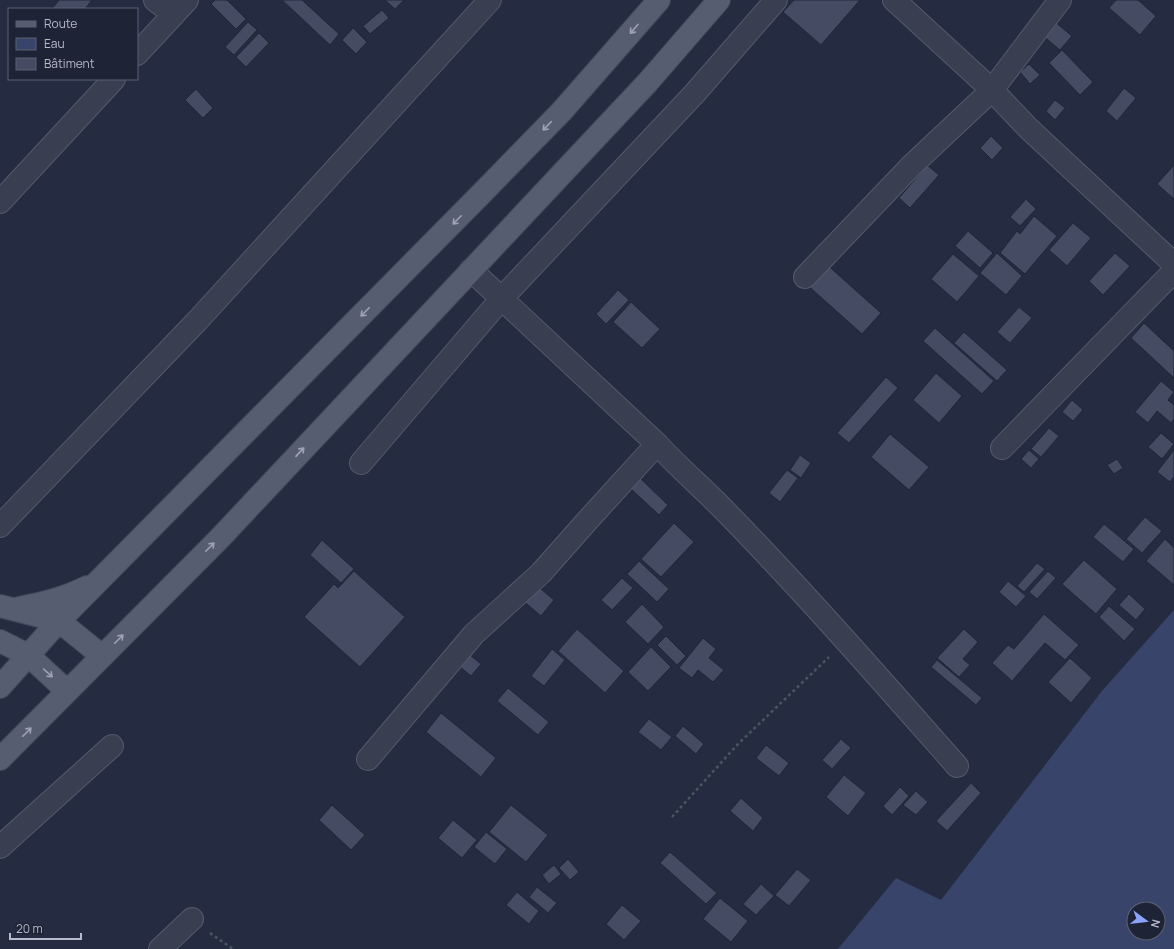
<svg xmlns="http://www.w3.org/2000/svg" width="1174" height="949" font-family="Manrope,sans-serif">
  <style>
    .water { fill: #384469; fill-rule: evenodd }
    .building { fill: #444b63; stroke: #202638 }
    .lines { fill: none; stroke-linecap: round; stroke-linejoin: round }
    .minor-casing { stroke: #545a6b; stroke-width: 24 }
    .major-casing { stroke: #43485a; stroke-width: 24 }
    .path { stroke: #45575f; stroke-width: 2.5; stroke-dasharray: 3 3; stroke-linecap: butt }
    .minor { stroke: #393f51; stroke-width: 22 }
    .major { stroke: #575d71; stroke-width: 22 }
    .oneway { stroke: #9ea3b4 }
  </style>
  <rect width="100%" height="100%" fill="#252c41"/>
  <path class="water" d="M1174,610V949H838L896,878L941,900L1102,691ZM1134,909H1158V933H1134Z"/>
  <path class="building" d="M59,0H92L85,9H52Z
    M215,0H227L246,19L236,29L211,4Z
    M282,0H302L339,34L330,45Z
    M385,0H404L395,9Z
    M794,0H860L821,45L783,12Z
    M1116,0H1138L1156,16L1140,35L1109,8Z
    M382,10L389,18L370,34L363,26Z
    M1054,21L1072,36L1060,50L1042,35Z
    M248,22L257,30L234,55L225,47Z
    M353,28L367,42L356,54L342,40Z
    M259,33L269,43L246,67L236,57Z
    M1062,50L1093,82L1080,95L1049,63Z
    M1029,64L1040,75L1030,84L1020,72Z
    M1124,88L1136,98L1117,121L1106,111Z
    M196,89L213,108L203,118L185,100Z
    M1055,100L1065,108L1055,120L1046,111Z
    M991,136L1003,148L992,160L980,148Z
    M927,165L939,175L910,208L899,198Z
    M1174,165V199L1157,184Z
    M1026,199L1036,209L1020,226L1010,217Z
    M1034,216L1057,236L1025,274L1000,253L1017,231L1020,234Z
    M1073,223L1091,238L1067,266L1049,250Z
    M968,231L993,253L980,268L955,246Z
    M997,253L1022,276L1006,295L980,273Z
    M1115,253L1130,266L1103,295L1089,281Z
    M953,254L979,276L957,302L931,279Z
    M824,262L881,313L862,334L805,283Z
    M618,290L629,300L606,324L596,314Z
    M631,302L660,329L642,348L613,322Z
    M1019,307L1032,318L1010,343L997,332Z
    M1144,323L1174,351V378L1131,338Z
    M935,328L994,381L982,394L923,341Z
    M964,332L1007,370L997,381L954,343Z
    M936,373L962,396L939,423L913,400Z
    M886,377L898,388L849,443L837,433Z
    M1161,381L1174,392L1168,400L1174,405V419L1171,423L1157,411L1148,423L1135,412Z
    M1072,400L1083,410L1073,421L1062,412Z
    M1049,428L1059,436L1041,457L1031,449Z
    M1161,433L1174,444L1162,459L1148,447Z
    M890,434L929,467L909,490L871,457Z
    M1029,450L1039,459L1031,468L1021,459Z
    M1174,450V477L1170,482L1157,472Z
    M800,455L811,463L801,478L790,470Z
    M1117,459L1123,468L1114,474L1107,465Z
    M787,470L798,478L780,502L769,493Z
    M639,477L668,505L659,515L630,488Z
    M1145,517L1162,531L1142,553L1126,539Z
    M674,523L694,542L661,577L641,559Z
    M1104,524L1134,549L1123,562L1093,537Z
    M1165,539L1174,548V585L1146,561Z
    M322,540L354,569L341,583L310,555Z
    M1084,560L1117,589L1096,614L1062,584Z
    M639,561L669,589L657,602L627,574Z
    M1037,563L1045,569L1024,592L1017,586Z
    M354,571L405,617L360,667L304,617L334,584L338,588Z
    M1048,571L1056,578L1037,599L1029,592Z
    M622,578L633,588L612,610L601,600Z
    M1008,581L1026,596L1016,607L999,592Z
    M534,583L554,600L541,616L521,599Z
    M1129,594L1145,609L1136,620L1119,605Z
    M642,604L664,627L648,644L625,622Z
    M1109,606L1135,629L1124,641L1099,617Z
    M1044,614L1079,645L1065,660L1045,643L1012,681L992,663L1008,645L1014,649Z
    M577,629L624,671L605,693L558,651Z
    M964,629L978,642L963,659L970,665L959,677L937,658Z
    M666,636L686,656L677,665L657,645Z
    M703,638L716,649L709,658L724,670L713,682L698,670L692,678L679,668Z
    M651,647L671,667L648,691L628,672Z
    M552,649L565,660L544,686L531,676Z
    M470,655L481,664L471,676L460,667Z
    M1070,658L1092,678L1071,703L1048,682Z
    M937,660L982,698L976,705L931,667Z
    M508,688L549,722L538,735L497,701Z
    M441,713L496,758L481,777L426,732Z
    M649,719L672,737L661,750L638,732Z
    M683,726L704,744L696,754L675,736Z
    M841,739L851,748L832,769L822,760Z
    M766,745L789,763L779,776L756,758Z
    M844,775L866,793L848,816L826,797Z
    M971,783L981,793L947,831L936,821Z
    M900,787L909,796L892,815L883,806Z
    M916,791L928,802L916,815L903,805Z
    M741,798L763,818L753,831L730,811Z
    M332,805L365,835L351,850L319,820Z
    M511,805L548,835L526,862L489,832Z
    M453,820L477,840L462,858L438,838Z
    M486,832L507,849L495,864L474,847Z
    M670,852L717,893L706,904L660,863Z
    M568,859L579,872L570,880L559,868Z
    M554,865L561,874L549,884L542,875Z
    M797,869L811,880L789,906L775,895Z
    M761,884L774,896L756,915L743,904Z
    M537,887L557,903L548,913L529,897Z
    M517,892L539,911L529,924L506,905Z
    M720,898L748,921L731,942L703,919Z
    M622,905L641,921L624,940L606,924Z"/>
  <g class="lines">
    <g class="minor-casing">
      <path id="minor" d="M155,0L173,14
        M894,0L992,90L1028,128L1174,264
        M137,54L187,0
        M0,202L114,79
        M471,270L657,444C679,468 704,489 726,512C806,594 881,680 957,766
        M805,277L912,165L992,90L1060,0
        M1002,448L1174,271
        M361,463L502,298L695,93L776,0
        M0,526L198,320L490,0
        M368,759L474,634L541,573L587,521L657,444
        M0,847L112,746
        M160,949L192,919"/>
    </g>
    <g class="major-casing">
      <path id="major" d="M0,606L59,621L102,656
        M19,608C45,603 62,599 87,587
        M0,641L28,655L67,691
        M0,687L59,621L483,192L562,111L659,0
        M0,759L220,538L648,82L719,0"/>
    </g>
    <path class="path" d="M672,817L738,744L829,657
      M210,933L233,949"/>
    <use href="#minor" class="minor"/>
    <use href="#major" class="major"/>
  </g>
  <defs><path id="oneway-shaft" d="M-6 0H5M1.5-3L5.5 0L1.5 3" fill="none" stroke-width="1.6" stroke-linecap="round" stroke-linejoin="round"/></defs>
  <g class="oneway">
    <use href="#oneway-shaft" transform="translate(634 29) rotate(131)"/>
    <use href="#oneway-shaft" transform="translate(547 126) rotate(134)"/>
    <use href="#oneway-shaft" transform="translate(457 220) rotate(135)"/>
    <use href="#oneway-shaft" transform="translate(365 312) rotate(135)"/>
    <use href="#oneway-shaft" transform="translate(300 452) rotate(-47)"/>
    <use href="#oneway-shaft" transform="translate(210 547) rotate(-45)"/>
    <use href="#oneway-shaft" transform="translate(119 639) rotate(-45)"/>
    <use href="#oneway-shaft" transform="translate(48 673) rotate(42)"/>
    <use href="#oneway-shaft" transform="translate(27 732) rotate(-45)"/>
  </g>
  <rect x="8" y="8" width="130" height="72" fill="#1e2436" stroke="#5b6072"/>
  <rect x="16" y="21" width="20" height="6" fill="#575d71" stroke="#5b6072"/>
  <text x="44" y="28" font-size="12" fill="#b6bacb">Route</text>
  <rect x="16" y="38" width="20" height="12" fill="#384469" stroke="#5b6072"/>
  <text x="44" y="48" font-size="12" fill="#b6bacb">Eau</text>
  <rect x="16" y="58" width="20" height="12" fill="#444b63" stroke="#5b6072"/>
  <text x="44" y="68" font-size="12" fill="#b6bacb">Bâtiment</text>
  <g transform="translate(1146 921) rotate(105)"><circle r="19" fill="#1e2436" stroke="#5b6072"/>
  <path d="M0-3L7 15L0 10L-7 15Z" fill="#8ba3fb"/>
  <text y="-6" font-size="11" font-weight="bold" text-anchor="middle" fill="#b6bacb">N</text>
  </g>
  <path d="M10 933v6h71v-6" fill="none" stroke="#b6bacb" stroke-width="2"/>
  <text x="16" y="933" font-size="12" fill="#b6bacb" stroke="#1e2436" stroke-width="3" paint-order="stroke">20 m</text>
</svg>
